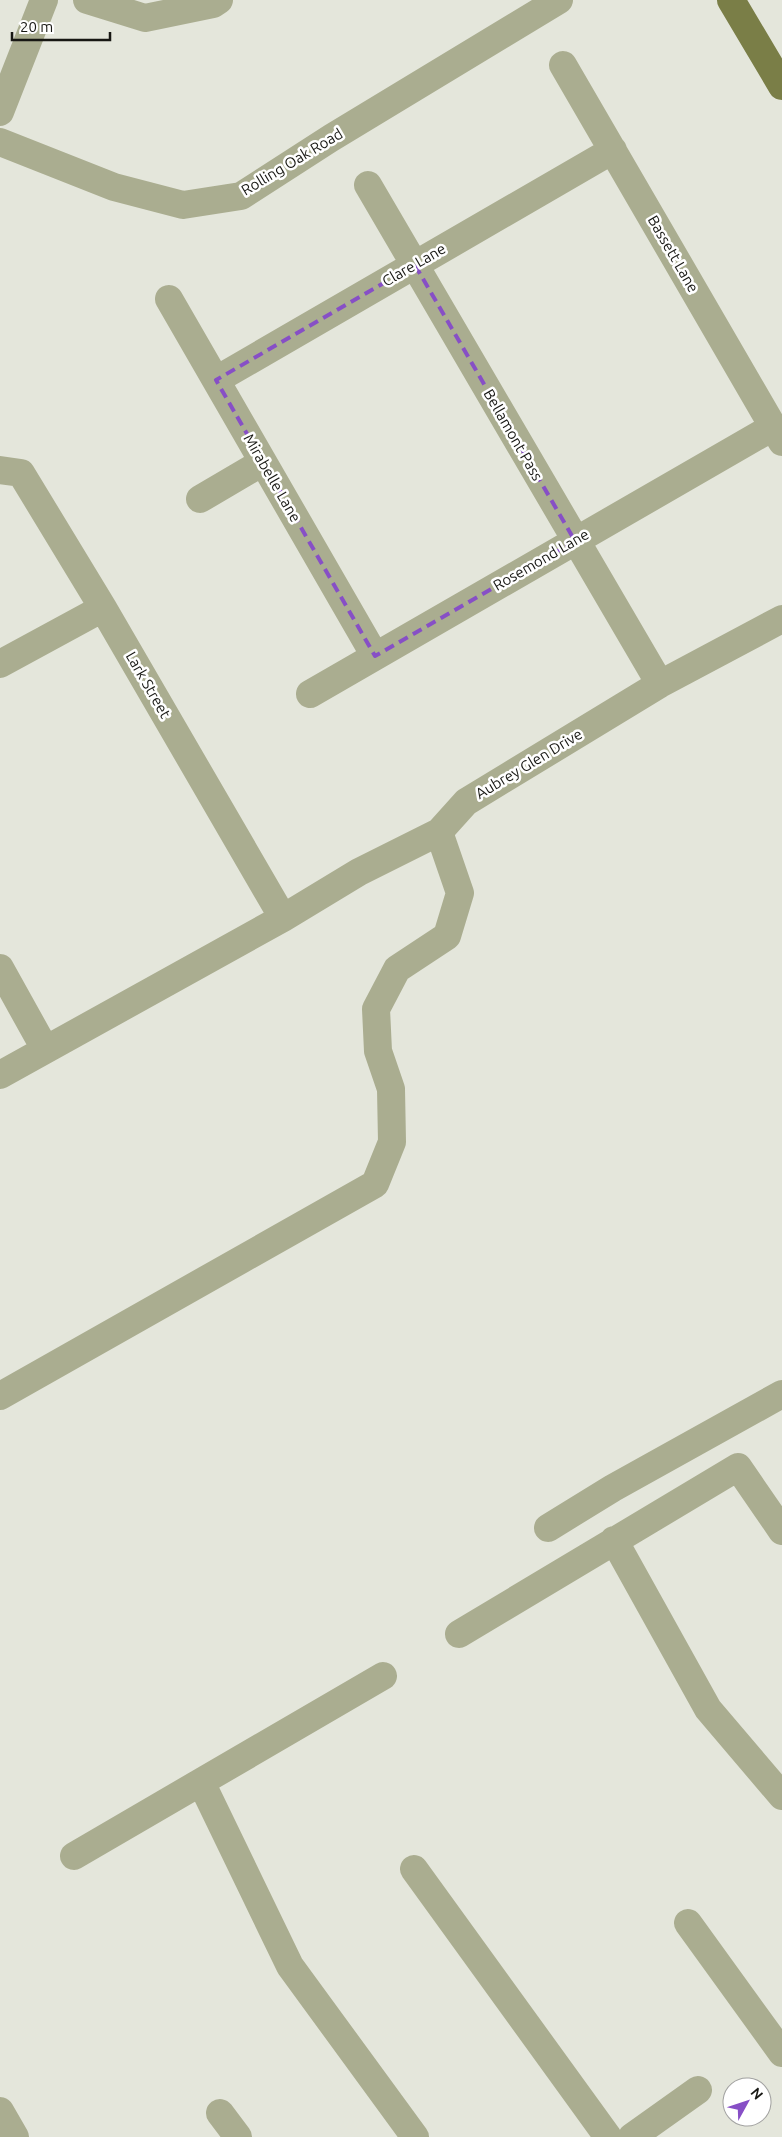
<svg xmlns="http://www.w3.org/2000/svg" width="782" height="2137" font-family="Ubuntu,sans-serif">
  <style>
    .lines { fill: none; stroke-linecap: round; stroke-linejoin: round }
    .minor { stroke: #aaad90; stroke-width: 28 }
    .major { stroke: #7a7e47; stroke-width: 28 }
    .marked { fill: none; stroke: #874fc6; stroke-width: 4; stroke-dasharray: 10 6; stroke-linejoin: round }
    .labels { text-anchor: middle; stroke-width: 5; stroke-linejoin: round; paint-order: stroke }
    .street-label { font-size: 15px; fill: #171713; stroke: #fff }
  </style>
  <rect width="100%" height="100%" fill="#e4e6db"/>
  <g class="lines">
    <path class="minor" d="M87,0L145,18L213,4L219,0
      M563,65L782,442
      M0,112L44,0
      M0,142L114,187L183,205L241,196L331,138L559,0
      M368,185L660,684
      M169,299L375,656
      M216,380L613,150
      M0,470L21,473L103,608L283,918
      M200,499L263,462
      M0,664L103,608
      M310,694L773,427
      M0,968L45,1049
      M0,1075L283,918L359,872L439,832L466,802L660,684L782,619
      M0,1396L375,1184L392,1142L391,1089L378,1051L376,1009L397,969L447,936L460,893L439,832
      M548,1528L613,1488L782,1394
      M614,1540L708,1709L782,1796
      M459,1634L738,1467L782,1531
      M201,1782L290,1966L415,2137
      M74,1856L383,1676
      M414,1869L608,2137
      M688,1923L782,2053
      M0,2111L15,2137
      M220,2113L238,2137
      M632,2137L698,2090"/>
    <path class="major" d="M731,0L782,86"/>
  </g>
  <path class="marked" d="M415,265L575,541L375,656L216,380Z"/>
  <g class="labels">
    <g class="street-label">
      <text transform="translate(292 162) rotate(-31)" y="5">Rolling Oak Road</text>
      <text transform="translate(673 254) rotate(60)" y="5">Bassett Lane</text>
      <text transform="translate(414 265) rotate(-30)" y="5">Clare Lane</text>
      <text transform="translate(513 435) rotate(60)" y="5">Bellamont Pass</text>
      <text transform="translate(272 478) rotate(60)" y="5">Mirabelle Lane</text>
      <text transform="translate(541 560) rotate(-30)" y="5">Rosemond Lane</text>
      <text transform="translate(148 685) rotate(60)" y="5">Lark Street</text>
      <text transform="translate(529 764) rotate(-31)" y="5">Aubrey Glen Drive</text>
    </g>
  </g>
  <g transform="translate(747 2102) rotate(50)"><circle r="24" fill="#ffffff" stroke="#a2a2a1"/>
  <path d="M0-4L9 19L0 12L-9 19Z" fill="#874fc6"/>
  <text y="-8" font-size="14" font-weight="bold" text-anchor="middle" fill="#171713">N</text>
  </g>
  <path d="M12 32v8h98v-8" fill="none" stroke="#171713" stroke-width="2.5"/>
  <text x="20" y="32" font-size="15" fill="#171713" stroke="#ffffff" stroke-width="4" paint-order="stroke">20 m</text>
</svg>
